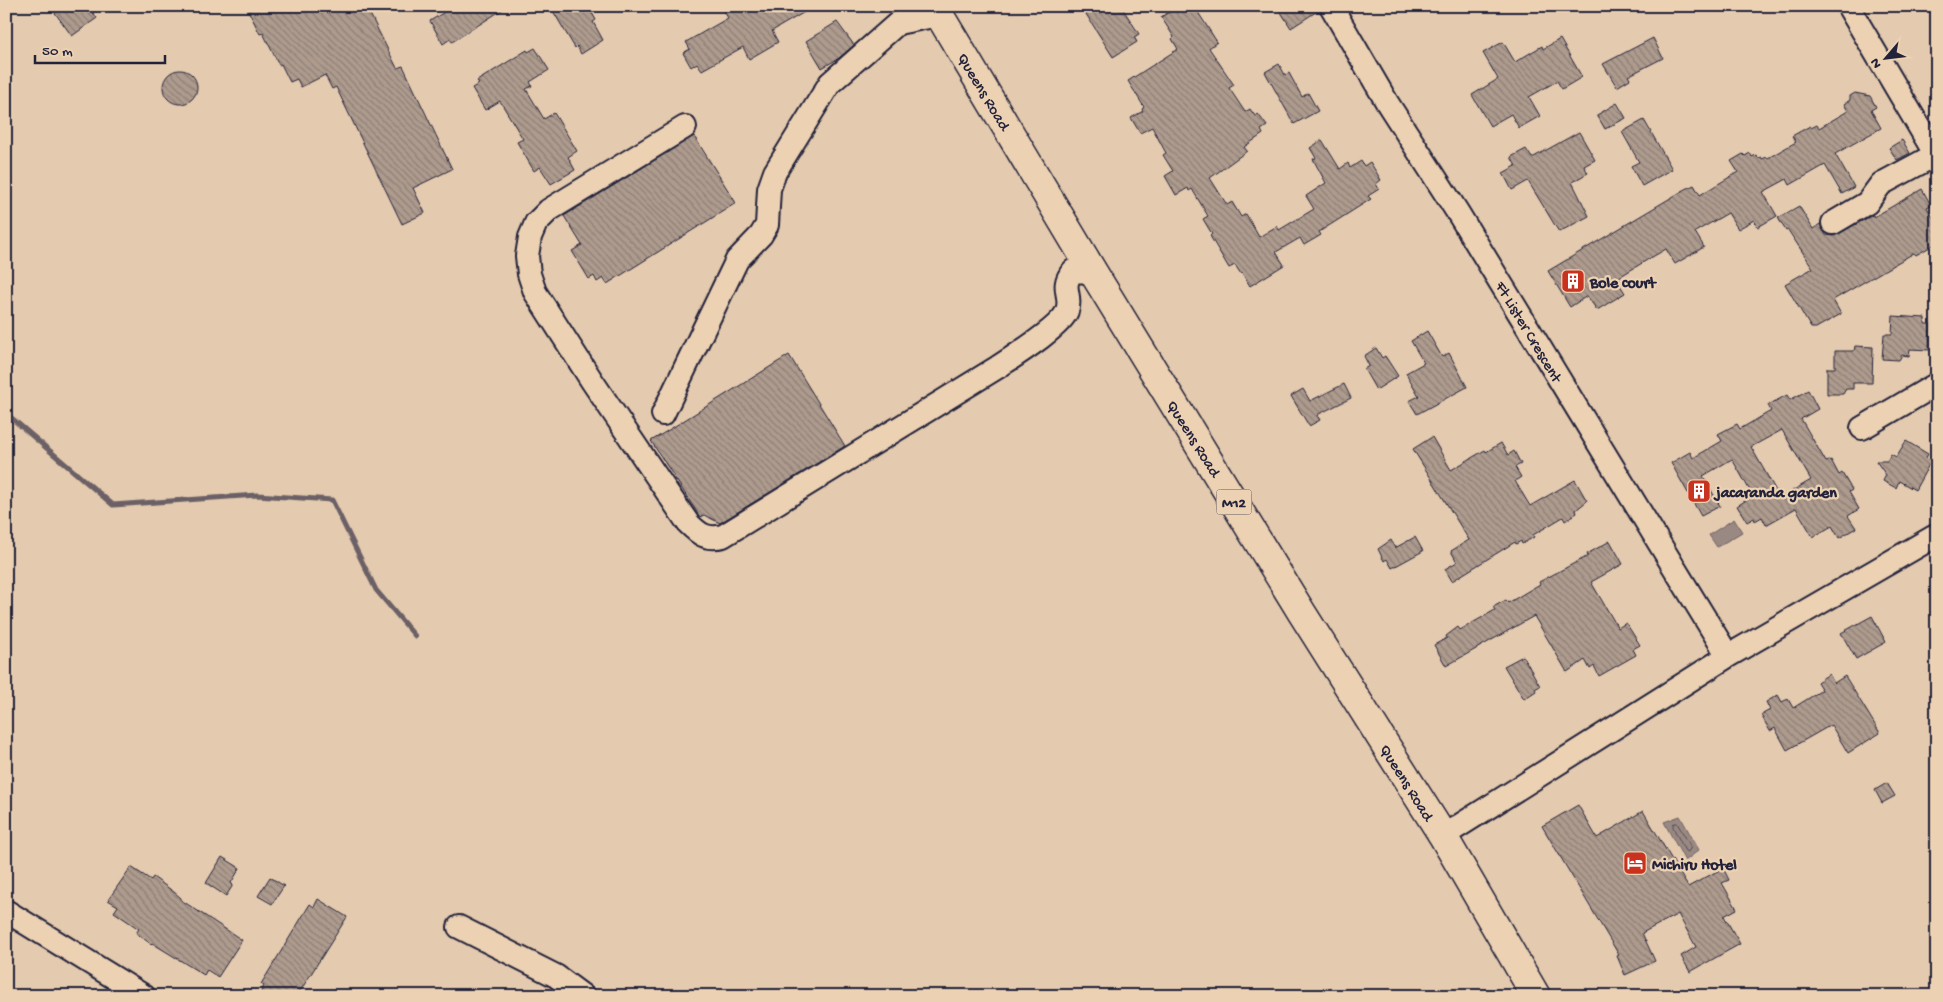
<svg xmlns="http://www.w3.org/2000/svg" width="1943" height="1002" font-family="'Gochi Hand',sans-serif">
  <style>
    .water { fill: #9a8982; stroke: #6a6066 }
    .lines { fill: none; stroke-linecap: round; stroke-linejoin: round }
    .shore { stroke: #524b57; stroke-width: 1 }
    .stream { stroke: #6a6066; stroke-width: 5 }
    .building { fill: url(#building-back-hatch); stroke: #22223b; fill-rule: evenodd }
    .minor-casing { stroke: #22223b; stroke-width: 26 }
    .highway-casing { stroke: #22223b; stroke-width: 31 }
    .minor { stroke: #ecd1b3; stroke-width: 22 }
    .highway { stroke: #ecd1b3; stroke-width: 28 }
    .labels { text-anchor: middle; stroke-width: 4.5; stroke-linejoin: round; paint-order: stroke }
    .shield { fill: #ecd1b3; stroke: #5f565f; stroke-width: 1 }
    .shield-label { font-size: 15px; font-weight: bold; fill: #22223b }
    .street-label { font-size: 16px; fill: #22223b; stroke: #ecd1b3 }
    .poi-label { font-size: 16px; font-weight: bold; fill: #22223b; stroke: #ecd1b3; text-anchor: start }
  </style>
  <defs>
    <pattern id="building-back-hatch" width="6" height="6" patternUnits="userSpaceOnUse" patternTransform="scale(1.25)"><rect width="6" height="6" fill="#ae9b8e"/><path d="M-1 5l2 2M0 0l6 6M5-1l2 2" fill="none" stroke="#8d7e75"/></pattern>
  </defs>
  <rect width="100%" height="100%" fill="#e4caae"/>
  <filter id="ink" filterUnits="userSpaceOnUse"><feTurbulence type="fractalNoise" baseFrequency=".02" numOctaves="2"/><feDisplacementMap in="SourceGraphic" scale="10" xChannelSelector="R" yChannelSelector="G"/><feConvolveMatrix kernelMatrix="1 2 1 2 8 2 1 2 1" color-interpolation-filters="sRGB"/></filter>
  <g filter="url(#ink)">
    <path class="water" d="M1734,519L1742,532L1717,547L1709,535Z
      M1680,816L1699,850L1685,861L1664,822Z"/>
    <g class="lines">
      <path class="shore" d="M1677,823L1691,847L1688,852L1685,851L1673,827V824Z"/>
      <path class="stream" d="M6,409L8,415L113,505L257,495L332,500L376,590L415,636"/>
    </g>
    <path class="building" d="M50,6H88L97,18L72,36Z
      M246,6H366L397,68L403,66L452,169L413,188L425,213L402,224L336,87L332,89L325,75L301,87L297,79L290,82L281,64L279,65L263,33L260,34Z
      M454,6H508L452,42L450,39L443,44L430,21Z
      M550,6H588L596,20L593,22L603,40L581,54L577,46L575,48Z
      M721,6H815L772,31L778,42L749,59L743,47L702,70L697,63L691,67L683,53L690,49L686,42L728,18Z
      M1098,6H1121L1139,34L1134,37L1137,42L1113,57L1086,14Z
      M1179,6H1194L1217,42L1209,48L1234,85L1229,88L1245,112L1250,109L1255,116L1258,114L1267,126L1261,130L1263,134L1244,147L1247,151L1210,178L1227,205L1232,202L1241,217L1246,214L1259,237L1277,226L1279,230L1314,209L1306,196L1326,183L1313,159L1316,158L1310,148L1322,140L1340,169L1348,163L1350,168L1361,161L1364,166L1370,162L1381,180L1376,184L1379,189L1368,196L1371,199L1319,232L1321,235L1304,245L1300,238L1276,252L1284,265L1250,286L1242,273L1241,274L1235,265L1229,268L1210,236L1212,234L1203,219L1208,216L1192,189L1189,191L1188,188L1176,195L1165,176L1173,171L1163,155L1166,153L1152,127L1140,133L1131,118L1143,111L1142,109L1144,107L1128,81L1178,49L1172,39L1174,37L1161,17Z
      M1277,6H1318L1319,10L1291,28Z
      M837,22L854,45L839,58L822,68L806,41Z
      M1653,38L1663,58L1628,76L1630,79L1617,87L1603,64Z
      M1560,39L1582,77L1562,89L1557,81L1529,97L1540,116L1519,128L1511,114L1490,126L1472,95L1498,79L1483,53L1503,42L1515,62L1542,46L1543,49Z
      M535,48L549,70L530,82L532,86L526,89L544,119L554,113L577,151L568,157L575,170L551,184L540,167L534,171L517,142L523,139L500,101L485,110L472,88L479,84L477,81L527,50L528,52Z
      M1279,64L1285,75L1289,73L1302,97L1308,93L1318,111L1294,124L1265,72Z
      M163 87a17 17 0 1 1 34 0a17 17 0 1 1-34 0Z
      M1855,93L1870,96L1876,107L1871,110L1881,128L1835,154L1854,187L1842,194L1825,165L1790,185L1787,179L1763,192L1777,216L1758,227L1754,220L1738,229L1728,213L1695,232L1704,247L1675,264L1666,249L1647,260L1616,279L1625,293L1597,310L1587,296L1570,307L1548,271L1684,190L1694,185L1700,195L1738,172L1731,161L1743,154L1745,156L1750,153L1752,157L1756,155L1758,158L1761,157L1762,159L1767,157L1768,158L1796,142L1792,136L1810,126L1811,128L1817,125L1819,128L1848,111L1844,104L1850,100V96Z
      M1617,103L1626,118L1605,129L1597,115Z
      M1644,120L1672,169L1642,186L1631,166L1639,162L1622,132Z
      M1579,132L1595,160L1584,166L1588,173L1572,182L1589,216L1559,232L1528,181L1512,190L1503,173L1516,166L1511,157L1526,149L1532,158Z
      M694,136L736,203L607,284L603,278L597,282L594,276L589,279L572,251L582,245L564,216Z
      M1902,140L1910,153L1897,160L1889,148Z
      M1922,189L1931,205L1927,207L1937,224V243L1916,255L1914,253L1833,300L1841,314L1816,328H1811L1785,284L1813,268L1788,230L1786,231L1778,218L1799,206L1813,229L1820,224L1826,235L1834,236L1873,215L1874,217Z
      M1893,316L1925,318V324H1930L1929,350L1910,349L1909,356L1902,355L1899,360L1882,359L1884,334H1892Z
      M1427,331L1442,357L1449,353L1467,387L1417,414L1409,401L1419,396L1406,373L1424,363L1411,341Z
      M1855,346L1873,347L1872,383H1853V389H1846L1843,394H1827V368H1835V351H1854Z
      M1376,348L1382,358L1385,356L1398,376L1376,390L1364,369L1369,366L1364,356Z
      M789,355L845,446L720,523L704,515L700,517L651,441Z
      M1344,384L1351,398L1317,415L1320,420L1309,426L1291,396L1303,389L1310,401Z
      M1808,390L1818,409L1801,419L1826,462L1831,460L1839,475L1842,473L1852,490L1849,492L1859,509L1848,516L1856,528L1839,538L1832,526L1813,537L1796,508L1766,525L1762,517L1755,521L1754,518L1747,522L1737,506L1753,496L1732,459L1703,476L1720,506L1701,516L1671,463L1690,452L1693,458L1722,441L1718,434L1737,424L1740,429L1771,411L1768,405L1787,395L1790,400ZM1782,430L1811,480L1780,498L1751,447Z
      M1432,437L1451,470L1485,450L1486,452L1501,443L1508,455L1514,451L1521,464L1515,467L1521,477L1515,481L1530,506L1575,480L1587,501L1576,510L1577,513L1565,521L1563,517L1533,535L1534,537L1522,544L1521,541L1516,544L1515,542L1452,581L1445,569L1457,562L1451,551L1469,540L1413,449Z
      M1906,441L1928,454L1926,458L1931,461L1915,490L1899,481L1896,488L1883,481L1886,475L1876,461H1887L1891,454L1896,457Z
      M1415,537L1423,551L1392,568L1387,559L1384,561L1378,549L1391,540L1395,548Z
      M1610,541L1623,564L1591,582L1618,628L1626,623L1640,645L1633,649L1636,655L1599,676L1594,666L1590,669L1585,660L1567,672L1534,616L1446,666L1434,645L1447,638L1446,636L1458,627L1460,630L1495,610L1493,607L1506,600L1508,603L1540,584L1539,582L1588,556L1587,554Z
      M1872,616L1886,642L1856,659L1841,633Z
      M1523,656L1540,686L1535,689L1536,691L1524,699L1504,666Z
      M1829,674L1834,683L1845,676L1880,733L1848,753L1831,725L1787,750L1775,728L1770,731L1761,715L1770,710L1766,702L1778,695L1782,702L1788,699L1793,708L1822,690L1817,682Z
      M1887,783L1895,796L1882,803L1875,790Z
      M1578,805L1597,838L1643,811L1688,887L1723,868L1729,880L1722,883L1737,909L1724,916L1740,944L1690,972L1681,956L1696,947L1678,914L1642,933L1655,961L1625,975L1617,956L1619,955L1542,826Z
      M222,857L240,868L231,883L233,885L226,896L206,883Z
      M131,867L151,880L153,877L174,892L181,898V900L242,940L218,977L207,970L204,975L152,943L151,944L136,933L139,929L114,912L118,906L108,900Z
      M270,877L284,886L272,904L258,896Z
      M318,899L347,917L297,996H259L264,986L261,984L269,971L310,904L314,907Z"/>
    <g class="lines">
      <g class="minor-casing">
        <path id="minor" d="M1331,6L1388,104L1458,213L1728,656
          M1848,6L1937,157
          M685,127L549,210L536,223L530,237L527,256L529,274L535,292L592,381L688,523C699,534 706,540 723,536L998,367C1013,357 1061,327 1067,311C1073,295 1059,288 1073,271L1093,272
          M1833,223L1867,203L1881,184L1935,155
          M663,414L737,260L761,235L767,225L769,189L775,172L830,83L898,23L939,15
          M1862,428L1937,384
          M1443,836L1728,656L1937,535
          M6,911L144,996
          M459,927L556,976L583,996"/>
      </g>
      <g class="highway-casing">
        <path id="highway" d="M934,6L1093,272L1302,613L1443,836L1536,996"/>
      </g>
      <use href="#minor" class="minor"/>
      <use href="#highway" class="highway"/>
    </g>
  </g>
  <defs>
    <g id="building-square" transform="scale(1.25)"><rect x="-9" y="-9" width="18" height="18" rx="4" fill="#c8321e" stroke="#ecd1b3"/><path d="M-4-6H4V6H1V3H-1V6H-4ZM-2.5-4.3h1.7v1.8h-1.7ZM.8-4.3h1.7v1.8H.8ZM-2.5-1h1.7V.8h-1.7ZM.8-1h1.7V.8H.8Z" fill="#fff"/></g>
    <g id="hotel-square" transform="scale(1.25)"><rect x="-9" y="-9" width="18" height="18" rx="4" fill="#c8321e" stroke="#ecd1b3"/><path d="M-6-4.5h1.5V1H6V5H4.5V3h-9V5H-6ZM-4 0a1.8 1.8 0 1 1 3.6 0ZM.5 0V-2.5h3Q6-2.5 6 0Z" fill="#fff"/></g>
  </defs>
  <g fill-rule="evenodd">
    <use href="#building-square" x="1573" y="281"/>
    <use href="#building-square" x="1699" y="491"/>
    <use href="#hotel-square" x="1635" y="863"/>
  </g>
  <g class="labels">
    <rect class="shield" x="1216.5" y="489.5" width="35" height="25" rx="4"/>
    <g class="shield-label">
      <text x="1234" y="507">M12</text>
    </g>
    <g class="street-label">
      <text transform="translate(985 91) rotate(59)" y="6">Queens Road</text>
      <text transform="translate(1530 331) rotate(59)" y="6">Ft Lister Crescent</text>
      <text transform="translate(1195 438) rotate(58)" y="6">Queens Road</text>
      <text transform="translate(1408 782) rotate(58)" y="6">Queens Road</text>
    </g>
    <g class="poi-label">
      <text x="1590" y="287">Bole court</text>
      <text x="1716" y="497">jacaranda garden</text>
      <text x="1652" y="869">Michiru Hotel</text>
    </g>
  </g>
  <rect width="1943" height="1002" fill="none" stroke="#ecd1b3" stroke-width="25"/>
  <rect x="12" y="12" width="1918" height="977" fill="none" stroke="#22223b" stroke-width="2" filter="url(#ink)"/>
  <g transform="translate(1886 58) rotate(242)" stroke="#ecd1b3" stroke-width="4" paint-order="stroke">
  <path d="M0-4L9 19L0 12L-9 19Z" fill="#22223b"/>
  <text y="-8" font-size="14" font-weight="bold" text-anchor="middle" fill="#22223b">N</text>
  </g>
  <path d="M35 55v8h130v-8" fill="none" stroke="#22223b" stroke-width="2.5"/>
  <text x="42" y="55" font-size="15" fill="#22223b" stroke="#ecd1b3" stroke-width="4" paint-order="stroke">50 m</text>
</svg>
